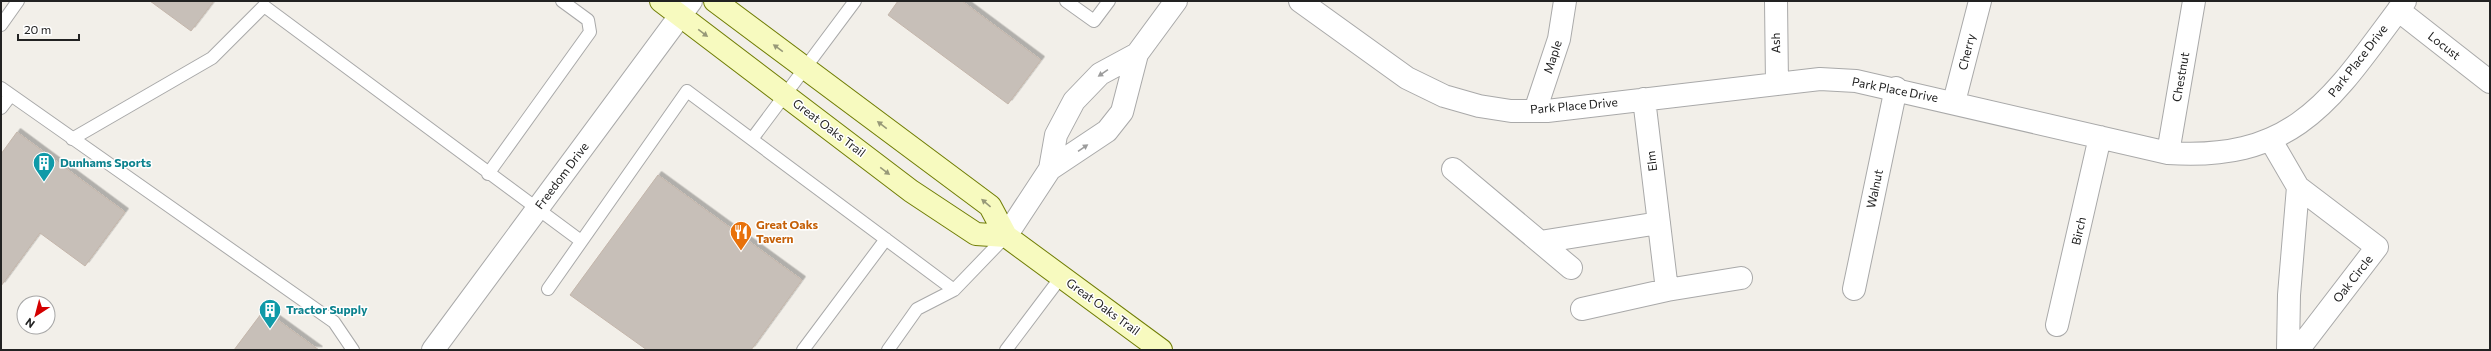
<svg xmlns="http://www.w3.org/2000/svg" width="2491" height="351" font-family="Commissioner,sans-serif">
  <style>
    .building { fill: #c7bfb8; stroke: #c4b6ab; filter: url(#shadow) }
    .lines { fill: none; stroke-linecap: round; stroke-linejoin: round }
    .lane-casing { stroke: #a9a9a9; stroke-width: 14 }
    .street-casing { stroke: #a9a9a9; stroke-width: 24 }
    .secondary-casing { stroke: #707d05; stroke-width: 24 }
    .lane { stroke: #fff; stroke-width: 12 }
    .street { stroke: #fff; stroke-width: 22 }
    .secondary { stroke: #f7fabf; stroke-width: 22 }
    .oneway { fill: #979978 }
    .oneway2 { fill: #9c9c9c }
    .labels { text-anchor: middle; stroke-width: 3; stroke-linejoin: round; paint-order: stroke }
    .street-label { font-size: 12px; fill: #222; stroke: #fff }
    .culture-label { font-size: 12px; font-weight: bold; fill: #0d838f; stroke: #fff; text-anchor: start }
    .food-label { font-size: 12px; font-weight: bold; fill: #c56008; stroke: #fff; text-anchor: start }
  </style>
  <defs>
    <filter id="shadow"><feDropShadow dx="3.5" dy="-3.5" stdDeviation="0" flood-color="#0004"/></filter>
  </defs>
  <rect width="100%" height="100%" fill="#f2efe9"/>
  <path class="building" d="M150,1H214L191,31Z
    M898,1H962L1041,60L1008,104L888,15Z
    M17,132L125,212L85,266L40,233L1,286V154Z
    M658,175L802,280L751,350H647L570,295Z
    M264,310L319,350H234Z"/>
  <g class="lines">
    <g class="lane-casing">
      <path id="lane" d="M1066,1L1094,21L1109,1
        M1,25L18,1
        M1,88L334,322L353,350
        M1,108L11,95
        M72,139L212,58L264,6L581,241
        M752,139L855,1
        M488,174L590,32L588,20L562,1
        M548,289L687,91L954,290
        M803,350L886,239
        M888,350L917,309L954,290L1006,236
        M1006,350L1061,277"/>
    </g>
    <g class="street-casing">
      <path id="street" d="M1300,1L1407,78L1444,96L1479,106L1511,111H1547L1820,79L1856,81L2168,153C2299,162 2334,95 2405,1
        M1776,1L1777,84
        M2398,10L2490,82
        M1644,99L1667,290
        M1954,102L1980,1
        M1535,111L1559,39L1565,1
        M2270,139L2298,187L2289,295L2288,350
        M2168,153L2194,1
        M1050,169L1107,131L1122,112L1137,54
        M1453,169L1571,268
        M1006,236L1050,169L1056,135L1074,101L1100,74L1137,54L1176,1
        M1540,242L1659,223
        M1854,289L1896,88
        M1582,309L1667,290L1741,278
        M2057,325L2100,137
        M433,350L691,1
        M2298,350L2377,247L2298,187"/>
    </g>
    <g class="secondary-casing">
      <path id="secondary" d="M661,1L911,191L976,234L1006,236
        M715,1L990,206L1006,236L1161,350"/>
    </g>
    <use href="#lane" class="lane"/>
    <use href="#street" class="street"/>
    <use href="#secondary" class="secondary"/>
  </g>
  <defs><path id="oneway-solid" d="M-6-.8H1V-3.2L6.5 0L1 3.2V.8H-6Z"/></defs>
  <g class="oneway">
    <use href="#oneway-solid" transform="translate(703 33) rotate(37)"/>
    <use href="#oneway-solid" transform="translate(778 48) rotate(-144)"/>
    <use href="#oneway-solid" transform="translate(882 125) rotate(-143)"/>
    <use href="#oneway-solid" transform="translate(885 171) rotate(37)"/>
    <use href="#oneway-solid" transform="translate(986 203) rotate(-140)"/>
  </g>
  <g class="oneway2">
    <use href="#oneway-solid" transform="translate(1103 73) rotate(146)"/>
    <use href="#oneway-solid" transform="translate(1083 148) rotate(-34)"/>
  </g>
  <defs>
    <g id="building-pin" transform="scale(1.15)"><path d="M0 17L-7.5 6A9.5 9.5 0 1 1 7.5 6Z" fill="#0f9aa8" stroke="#fff"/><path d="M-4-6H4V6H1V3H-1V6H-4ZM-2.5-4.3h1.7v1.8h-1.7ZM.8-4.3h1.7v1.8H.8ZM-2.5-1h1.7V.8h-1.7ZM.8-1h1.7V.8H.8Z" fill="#fff"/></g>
    <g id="restaurant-pin" transform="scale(1.15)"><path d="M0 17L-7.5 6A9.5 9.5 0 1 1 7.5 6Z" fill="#e8710a" stroke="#fff"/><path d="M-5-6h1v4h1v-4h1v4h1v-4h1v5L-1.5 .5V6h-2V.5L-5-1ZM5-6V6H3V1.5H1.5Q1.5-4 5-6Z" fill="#fff"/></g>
  </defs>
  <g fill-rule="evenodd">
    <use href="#building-pin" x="44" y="163"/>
    <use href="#restaurant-pin" x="741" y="232"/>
    <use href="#building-pin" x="270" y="310"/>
  </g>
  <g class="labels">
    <g class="street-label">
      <text transform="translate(1776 43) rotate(-91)" y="4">Ash</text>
      <text transform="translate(2444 46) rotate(38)" y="4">Locust</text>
      <text transform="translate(1967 52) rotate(-76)" y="4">Cherry</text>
      <text transform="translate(1553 57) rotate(-72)" y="4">Maple</text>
      <text transform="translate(2358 61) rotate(-52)" y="4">Park Place Drive</text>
      <text transform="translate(2181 77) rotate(-80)" y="4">Chestnut</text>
      <text transform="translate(1895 90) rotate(11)" y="4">Park Place Drive</text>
      <text transform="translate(1574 106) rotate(-5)" y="4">Park Place Drive</text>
      <text transform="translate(829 128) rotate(37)" y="4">Great Oaks Trail</text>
      <text transform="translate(1652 161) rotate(-97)" y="4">Elm</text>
      <text transform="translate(562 176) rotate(-53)" y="4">Freedom Drive</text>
      <text transform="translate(1875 189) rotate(-78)" y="4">Walnut</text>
      <text transform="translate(2079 231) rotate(-77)" y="4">Birch</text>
      <text transform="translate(2353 279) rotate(-52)" y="4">Oak Circle</text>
      <text transform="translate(1103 307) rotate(36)" y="4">Great Oaks Trail</text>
    </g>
    <g class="culture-label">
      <text x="60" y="167">Dunhams Sports</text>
      <text x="286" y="314">Tractor Supply</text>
    </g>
    <g class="food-label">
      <text x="756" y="229">Great Oaks<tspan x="756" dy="14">Tavern</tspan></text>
    </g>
  </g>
  <rect width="2491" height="351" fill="none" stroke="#222222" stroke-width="4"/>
  <g transform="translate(36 315) rotate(216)"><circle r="19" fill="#ffffff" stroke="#a7a7a7"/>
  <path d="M0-3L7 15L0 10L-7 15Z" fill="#d40000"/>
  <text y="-6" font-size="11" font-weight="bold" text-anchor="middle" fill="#222222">N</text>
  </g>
  <path d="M18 34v6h61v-6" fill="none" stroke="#222222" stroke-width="2"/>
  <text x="24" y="34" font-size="12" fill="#222222" stroke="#ffffff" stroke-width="3" paint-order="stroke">20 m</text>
</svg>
